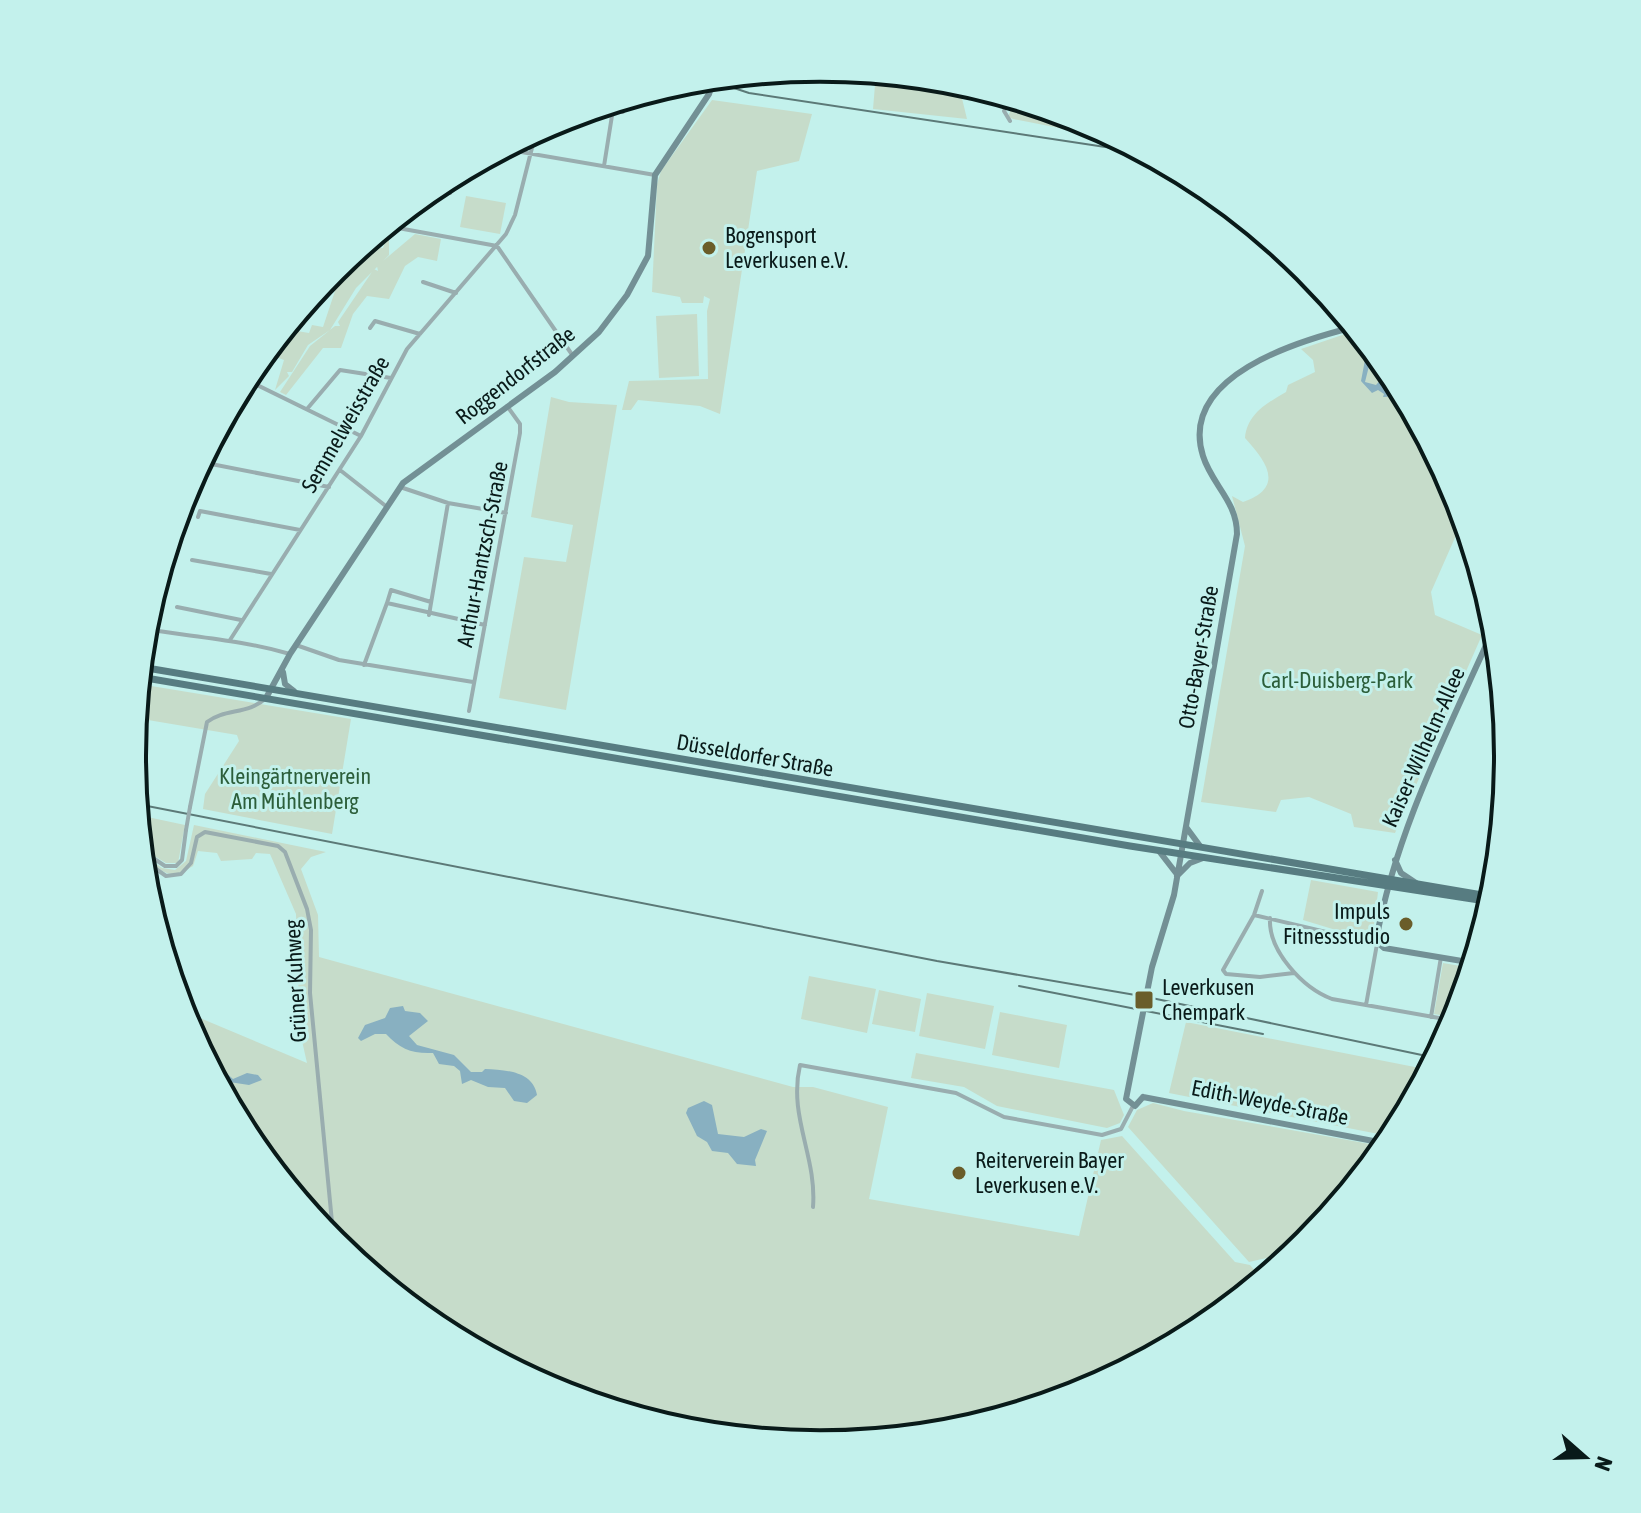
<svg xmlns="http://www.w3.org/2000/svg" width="1641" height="1513" font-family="'Asap Condensed',sans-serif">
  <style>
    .green { fill: #c6dcca }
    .water { fill: #88b0c1 }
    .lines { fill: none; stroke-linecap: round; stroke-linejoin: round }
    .street { stroke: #99adaf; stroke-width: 4 }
    .secondary { stroke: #739095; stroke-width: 6 }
    .primary { stroke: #577c81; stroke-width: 7 }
    .rail { stroke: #5c7977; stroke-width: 2 }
    .street-bridge { stroke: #99adaf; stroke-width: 4 }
    .poi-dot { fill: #6a5d2a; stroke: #c3f1ec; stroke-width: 3 }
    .labels { text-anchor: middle; stroke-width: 6; stroke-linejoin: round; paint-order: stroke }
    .poi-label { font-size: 22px; fill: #091a19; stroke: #c3f1ec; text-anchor: start }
    .street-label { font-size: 22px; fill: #091a19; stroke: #c3f1ec }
    .park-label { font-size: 22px; fill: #2c5e3a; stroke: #c3f1ec }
    .rim { fill: none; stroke: #091a19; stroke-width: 4 }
  </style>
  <rect width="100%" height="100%" fill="#c3f1ec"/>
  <path class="green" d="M876,73L958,82L967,119L873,109Z
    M1015,99L1084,121L1120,140L1013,119L1008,117Z
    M712,100L812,114L799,161L757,171L720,414L700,406L638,400L631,410H622L629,381L708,379L707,311L710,299L704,296L703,303H682L680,297L652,292L657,184L661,171Z
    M466,196L506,203L500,234L460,227Z
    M389,230V255L356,288L330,330L308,345L292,372H287L289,376L275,390L284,360L276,357L285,329L309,333L312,325L323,327L337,285L347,279L352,255L363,245L383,248Z
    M415,234L441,239L437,261L418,257L405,266L389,299L367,296L353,314L341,348H323L286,395L280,392L310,346L335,326H340L338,322L374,269L378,271L377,266Z
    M697,314L699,376L659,378L656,316Z
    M1357,330C1403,387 1445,455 1466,526L1461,524L1431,592L1435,615L1482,635L1395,833L1354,827L1351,814L1309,797L1281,800L1276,812L1201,802L1245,546L1232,496L1243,502C1286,487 1266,461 1245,438C1247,414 1267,403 1286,392L1288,385L1315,372L1313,360L1301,349Z
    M551,397L569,402L617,405L566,710L499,698L524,557L566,562L573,525L531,517Z
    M139,684L351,719L332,834L203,809L205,794L239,741L237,735L136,718Z
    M138,815L185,825L178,863H166L141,848Z
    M194,825L326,852L311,857L301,869L318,915L319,957L793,1087H813L888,1107L869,1199L1079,1236L1101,1140L1122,1136L1235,1262L1250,1265L1263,1280L1203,1329L1084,1393L954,1432L820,1445L686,1432L557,1392L438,1329L333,1243L248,1139L181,1010L307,1063L300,1032L296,914L270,854L256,853L252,859L221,861L217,853L198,851L193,866C164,883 165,869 142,857V854L162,868L175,870L186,861Z
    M1311,880L1378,892L1372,941L1303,920Z
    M1443,963L1472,968L1457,1018L1434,1014Z
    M809,976L876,989L867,1033L801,1019Z
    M879,990L921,999L915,1032L872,1024Z
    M927,993L994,1006L985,1049L919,1036Z
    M1000,1012L1067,1025L1059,1068L992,1055Z
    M1186,1022L1430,1070L1415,1098L1408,1096L1394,1137L1169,1093Z
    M916,1053L1114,1090L1124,1115L1120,1123L1107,1128L997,1106L964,1087L911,1078Z
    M1153,1103L1184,1111L1387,1147L1307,1244L1298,1251L1249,1262L1128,1127L1137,1110Z"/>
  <path class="water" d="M1368,344L1373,350L1365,382L1376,385L1383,377H1394L1402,391L1397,396L1383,397L1384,394L1378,390L1372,393L1361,381Z
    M403,1006L405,1011L420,1013L428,1021L409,1036L417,1045L454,1055L471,1072H482L485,1069C505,1070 533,1071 537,1095L527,1103L514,1101L505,1088L488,1087L471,1080L462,1084L460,1071L454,1066L439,1064L433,1053C412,1054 400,1049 386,1034H375L361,1041L358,1038L365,1025L385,1018L390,1008Z
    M217,1065L233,1079L247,1073L258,1075L262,1080L249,1085L216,1080L209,1067Z
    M704,1101L712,1105L718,1134L744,1137L761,1129L767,1131L755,1160L756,1166L737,1164L728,1153L712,1151L707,1142L697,1136L686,1113L688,1108Z"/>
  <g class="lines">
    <path class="street" d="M1009,98L1004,111L1010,121
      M613,111L623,112L627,99
      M504,149L655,175
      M604,166L614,103
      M432,189L450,193
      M387,226L497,246L573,356
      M423,282L456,293
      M304,306L313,308
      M370,328L375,321L420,334
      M245,379L361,436
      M307,409L340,370L391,378
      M201,462L329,487
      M340,470L387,507
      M400,487L448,503L506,513
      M198,517L200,511L300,530
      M192,560L271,574
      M431,602L391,590L387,603L485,625
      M177,607L241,620
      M429,615L448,503
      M145,629C194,637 242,640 290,654
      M230,640L361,436L407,349L506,234L515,215L536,132
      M296,645L339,660L473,682
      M364,665L387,603
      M469,711L520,433V424L507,406
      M190,807L207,722C225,708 248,715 266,698
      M141,850L165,866H176L182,860L186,830
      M142,859L166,876L181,874L191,863L197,837L205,832L278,846L285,852L307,909L311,930L310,993L334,1243
      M1262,891L1254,915L1223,970L1226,974L1260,977L1294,973
      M1254,915L1377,944L1366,1005
      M1270,918C1268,951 1303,988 1332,999L1456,1021
      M1431,1017L1441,957
      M813,1207C817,1156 788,1117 800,1065L956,1093L1004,1117L1102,1135L1121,1129L1133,1106"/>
    <path class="secondary" d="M283,672L285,684L294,691
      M266,698L290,654L403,483L555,372L599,332L627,295L648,256L655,175L709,94L714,78
      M1186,827L1200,846
      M1159,851L1176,873
      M1395,860L1401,873L1416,883
      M1177,876L1190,863L1203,858
      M1474,963L1384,948L1376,941C1396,829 1450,727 1496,623
      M1143,1097L1135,1106L1126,1099L1152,967L1174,895L1237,534C1237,501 1212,485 1203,456C1178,376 1298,341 1354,327
      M1143,1097L1389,1144"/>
    <path class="primary" d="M141,667L1494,897
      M140,677L1130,846L1492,902"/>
    <path class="rail" d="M707,79L749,93L1145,153
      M137,804L937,961L1147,997L1436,1058
      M1019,986L1263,1034"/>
    <path class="street-bridge" d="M186,830L190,807"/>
  </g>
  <g class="poi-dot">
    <circle cx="709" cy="248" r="8"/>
    <circle cx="1406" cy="924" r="8"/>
    <rect x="1134" y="990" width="20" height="20" rx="4"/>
    <circle cx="959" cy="1173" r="8"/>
  </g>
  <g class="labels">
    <g class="poi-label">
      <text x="725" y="243">Bogensport<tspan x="725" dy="25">Leverkusen e.V.</tspan></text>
      <text x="1390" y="919" text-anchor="end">Impuls<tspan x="1390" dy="25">Fitnessstudio</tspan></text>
      <text x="1162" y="995">Leverkusen<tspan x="1162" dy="25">Chempark</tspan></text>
      <text x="975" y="1168">Reiterverein Bayer<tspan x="975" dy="25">Leverkusen e.V.</tspan></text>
    </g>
    <g class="street-label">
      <text transform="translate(515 375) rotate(-38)" y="8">Roggendorfstraße</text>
      <text transform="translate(345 424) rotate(-60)" y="8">Semmelweisstraße</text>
      <text transform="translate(482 554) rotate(-79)" y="8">Arthur-Hantzsch-Straße</text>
      <text transform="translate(1198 657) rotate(-80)" y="8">Otto-Bayer-Straße</text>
      <text transform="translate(1423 747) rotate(-66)" y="8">Kaiser-Wilhelm-Allee</text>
      <text transform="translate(755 755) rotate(10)" y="8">Düsseldorfer Straße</text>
      <text transform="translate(295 981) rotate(-93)" y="8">Grüner Kuhweg</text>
      <text transform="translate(1270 1102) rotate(11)" y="8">Edith-Weyde-Straße</text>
    </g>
    <g class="park-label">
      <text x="1337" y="688">Carl-Duisberg-Park</text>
      <text x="295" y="784">Kleingärtnerverein<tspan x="295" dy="25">Am Mühlenberg</tspan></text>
    </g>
  </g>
  <path d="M0 0H1641V1513H0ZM146 756a674 674 0 1 1 1348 0a674 674 0 1 1-1348 0Z" fill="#c3f1ec" fill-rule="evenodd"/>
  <path class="rim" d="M146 756a674 674 0 1 1 1348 0a674 674 0 1 1-1348 0Z"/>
  <g transform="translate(1585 1457) rotate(110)" stroke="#c3f1ec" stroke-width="6" paint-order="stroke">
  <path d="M0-6L14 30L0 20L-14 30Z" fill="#091a19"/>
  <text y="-12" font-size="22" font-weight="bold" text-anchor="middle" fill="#091a19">N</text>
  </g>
</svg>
